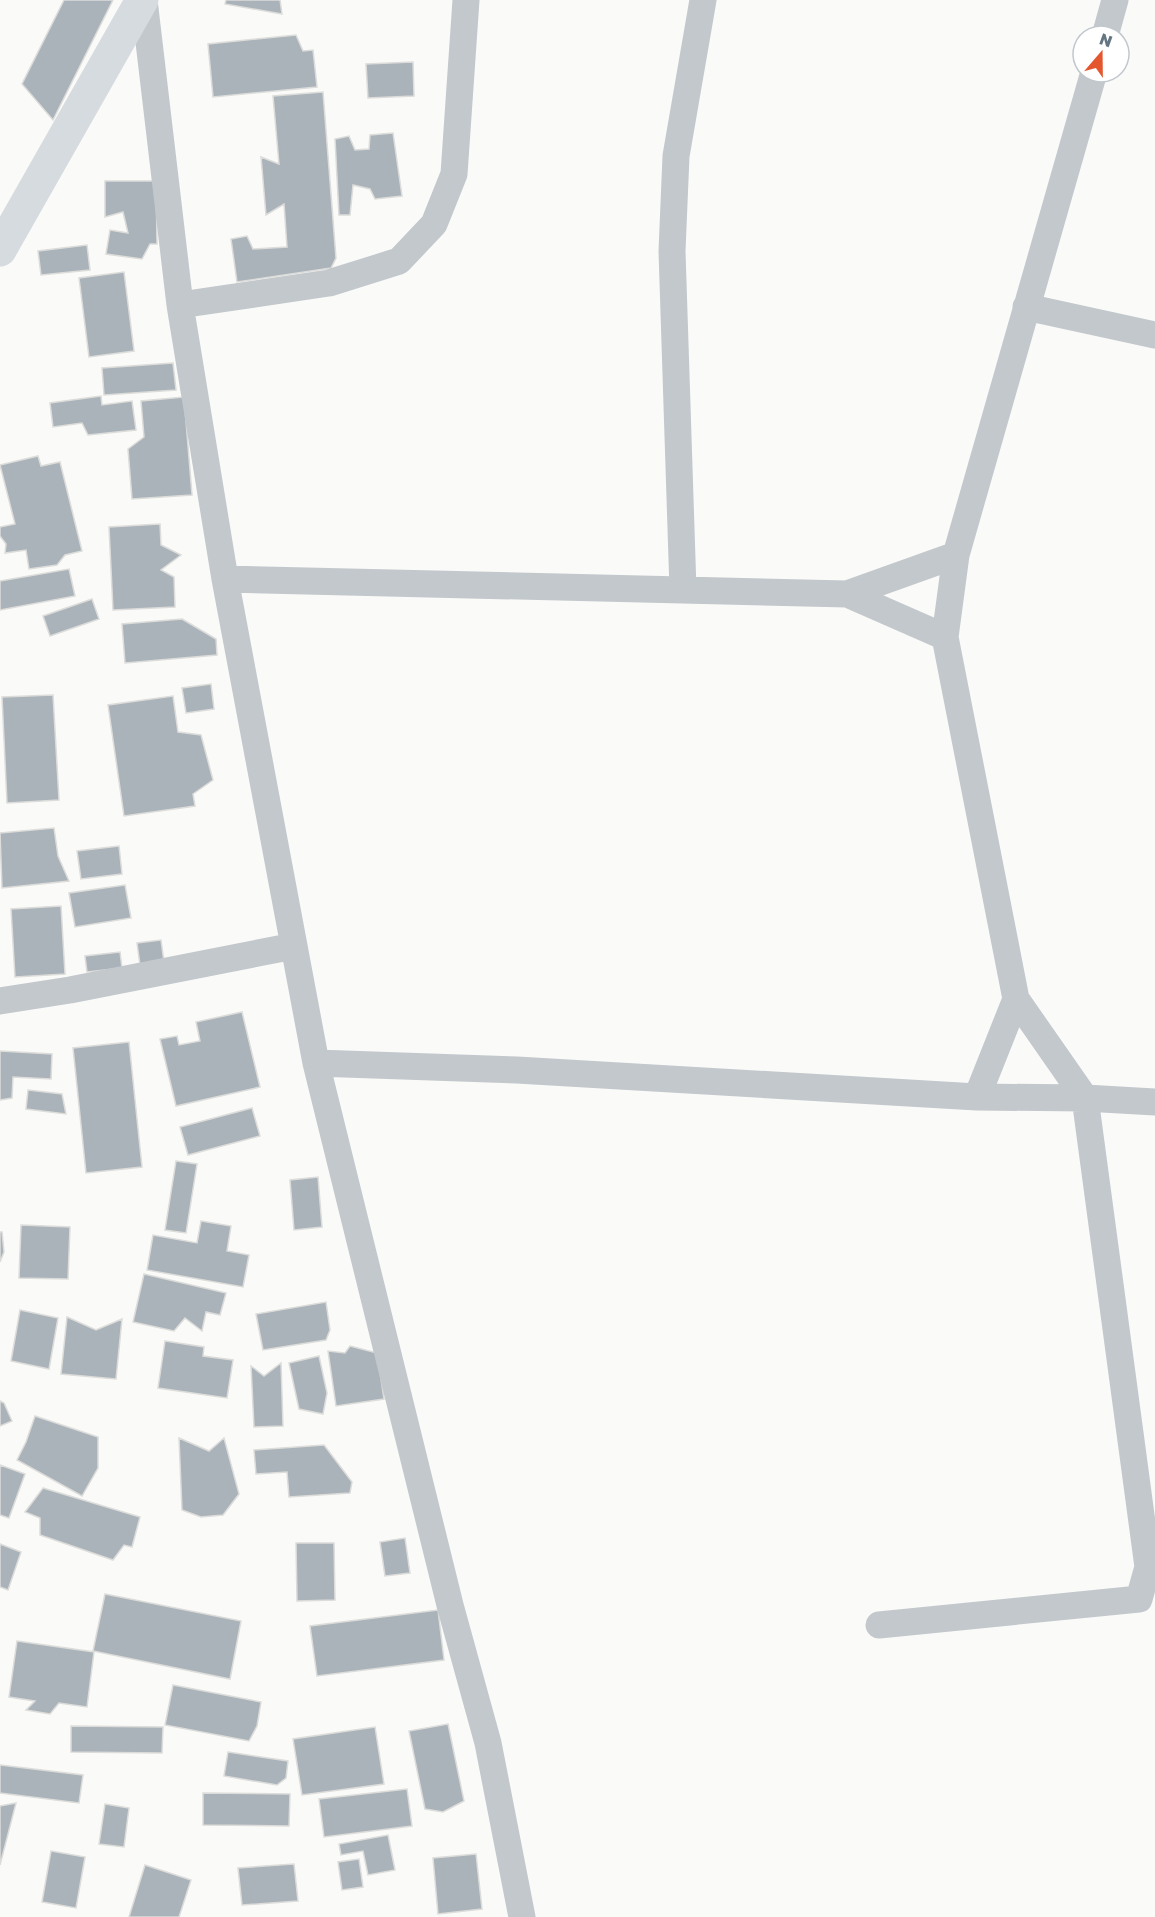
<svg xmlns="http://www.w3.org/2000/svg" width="1155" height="1917" font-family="'Golos Text',sans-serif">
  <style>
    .building { fill: #aab3b9; stroke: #dcdcda; stroke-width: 1.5 }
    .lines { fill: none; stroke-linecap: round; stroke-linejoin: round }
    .street { stroke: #c3c8cc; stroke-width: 27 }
    .secondary { stroke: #d6dbdf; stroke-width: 33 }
  </style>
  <rect width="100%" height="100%" fill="#fafaf8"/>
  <path class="building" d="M64,0H113L53,120L22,84Z
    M226,0H280L282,14L225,4Z
    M296,35L303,51L313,50L317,87L213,97L208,44Z
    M413,62L414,96L368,98L366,64Z
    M323,92L336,258L331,268L237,282L231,239L247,236L253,249L287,247L284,204L266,215L261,157L279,164L273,96Z
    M393,133L402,196L375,199L370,189L353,185L350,215H339L335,139L349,136L355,150L369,149L370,135Z
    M105,181H156L157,244H150L142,259L106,254L110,230L128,233L123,212L105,217Z
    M87,245L90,270L41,275L38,251Z
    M124,272L134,351L89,357L79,278Z
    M173,363L176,390L104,395L102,368Z
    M101,396L102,405L132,401L136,430L88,435L82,423L53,427L50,403Z
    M184,397L192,495L132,499L128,449L144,437L141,401Z
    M38,456L41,466L60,462L82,551L65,555L57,565L29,569L26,550L5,553L6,544L0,536V527L15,524L0,465Z
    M160,524L161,545L181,555L161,570L174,577L175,607L113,610L109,527Z
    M69,569L75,596L0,610V581Z
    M92,599L99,619L50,636L43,616Z
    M182,619L216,639L217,655L125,663L122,624Z
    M211,684L214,709L186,713L182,688Z
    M53,695L59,800L7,803L2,697Z
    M173,696L178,732L201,735L213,780L193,794L195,806L124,816L108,705Z
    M54,828L58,856L69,881L2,888L0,833Z
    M119,846L122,874L81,879L77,851Z
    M125,885L131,918L75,927L69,893Z
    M61,906L65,974L15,977L11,909Z
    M161,940L164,962L140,965L137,943Z
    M120,952L122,968L87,972L85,956Z
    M242,1012L260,1087L176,1106L160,1039L177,1036L179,1045L200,1041L196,1022Z
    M129,1042L142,1167L86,1173L73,1048Z
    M0,1051L52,1054L51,1079L13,1077L12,1098L0,1100Z
    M28,1090L62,1094L66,1114L26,1109Z
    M252,1108L260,1136L188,1155L180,1127Z
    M176,1161L197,1164L186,1233L165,1230Z
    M318,1177L322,1227L294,1230L290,1180Z
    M201,1221L231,1226L227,1251L249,1255L243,1287L147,1270L153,1235L197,1243Z
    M21,1225L70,1227L68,1279L19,1278Z
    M0,1232H2L4,1252L0,1262Z
    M144,1274L226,1293L220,1315L206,1312L202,1331L185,1318L174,1331L133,1322Z
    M326,1302L330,1330L326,1340L263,1350L256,1314Z
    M20,1310L58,1318L49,1369L11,1361Z
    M67,1317L96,1330L122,1319L116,1379L61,1374Z
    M165,1341L204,1347L203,1356L233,1360L227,1398L158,1388Z
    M350,1346L377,1353L384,1399L336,1406L328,1351L345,1353Z
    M319,1356L327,1393L323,1414L299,1409L289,1363Z
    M281,1363L283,1426L254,1427L251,1366L264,1376Z
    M0,1401L4,1403L12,1421L0,1426Z
    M35,1416L98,1437V1468L82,1496L17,1460L26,1442Z
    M179,1438L209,1451L224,1438L239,1494L223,1515L201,1517L182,1510Z
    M324,1445L352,1482L350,1493L289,1497L287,1472L256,1474L254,1450Z
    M0,1465L25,1474L9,1518L0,1515Z
    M43,1488L140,1517L132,1547L124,1545L113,1560L40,1535V1518L25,1512Z
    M405,1538L410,1573L385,1576L380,1542Z
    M296,1543H334L335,1600L297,1601Z
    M0,1544L21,1552L8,1590L0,1587Z
    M105,1594L241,1621L230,1679L93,1651Z
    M438,1610L444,1660L317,1676L310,1626Z
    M17,1641L94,1652L87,1707L59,1703L50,1714L26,1710L35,1701L9,1697Z
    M173,1685L261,1702L257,1726L249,1741L165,1725Z
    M448,1724L464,1801L443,1812L425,1809L409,1731Z
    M71,1726L163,1727L162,1753L71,1752Z
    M375,1727L384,1784L302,1795L293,1739Z
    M228,1752L288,1761L286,1778L277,1785L224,1776Z
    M0,1765L83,1775L79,1803L0,1793Z
    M407,1789L412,1826L324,1837L319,1799Z
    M203,1793L290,1794L289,1826L203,1825Z
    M16,1803L0,1865V1806Z
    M105,1804L129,1808L124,1847L99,1844Z
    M388,1835L395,1870L368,1875L363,1851L341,1855L339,1844Z
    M51,1851L85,1857L76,1908L42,1902Z
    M476,1854L482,1909L438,1914L433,1858Z
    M359,1859L363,1887L342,1890L338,1862Z
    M294,1864L298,1901L242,1905L238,1868Z
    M145,1865L191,1880L179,1917H129Z"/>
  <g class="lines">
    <path class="street" d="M144,0L180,305L225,579L316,1063L450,1605L488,1743L522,1917
      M1105,36L1115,0
      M180,305L329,283L399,261L434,224L454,174L466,0
      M1026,307L1155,335
      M225,579L847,594L956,555
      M683,590L672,251L676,156L703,0
      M847,594L945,637
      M0,1001L70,990L294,946
      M316,1063L517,1070L977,1097L1085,1098L1155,1102
      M977,1097L1016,999L945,637L956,555L1094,72
      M879,1625L1139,1599L1148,1567L1085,1098L1016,999"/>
    <path class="secondary" d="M0,250L142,0"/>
  </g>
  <g transform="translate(1101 54) rotate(20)"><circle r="28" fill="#ffffff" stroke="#c1c8cd" stroke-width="1.5"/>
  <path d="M0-4.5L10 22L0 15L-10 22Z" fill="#e4572e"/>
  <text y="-9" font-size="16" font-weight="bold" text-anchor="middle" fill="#657683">N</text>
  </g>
</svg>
